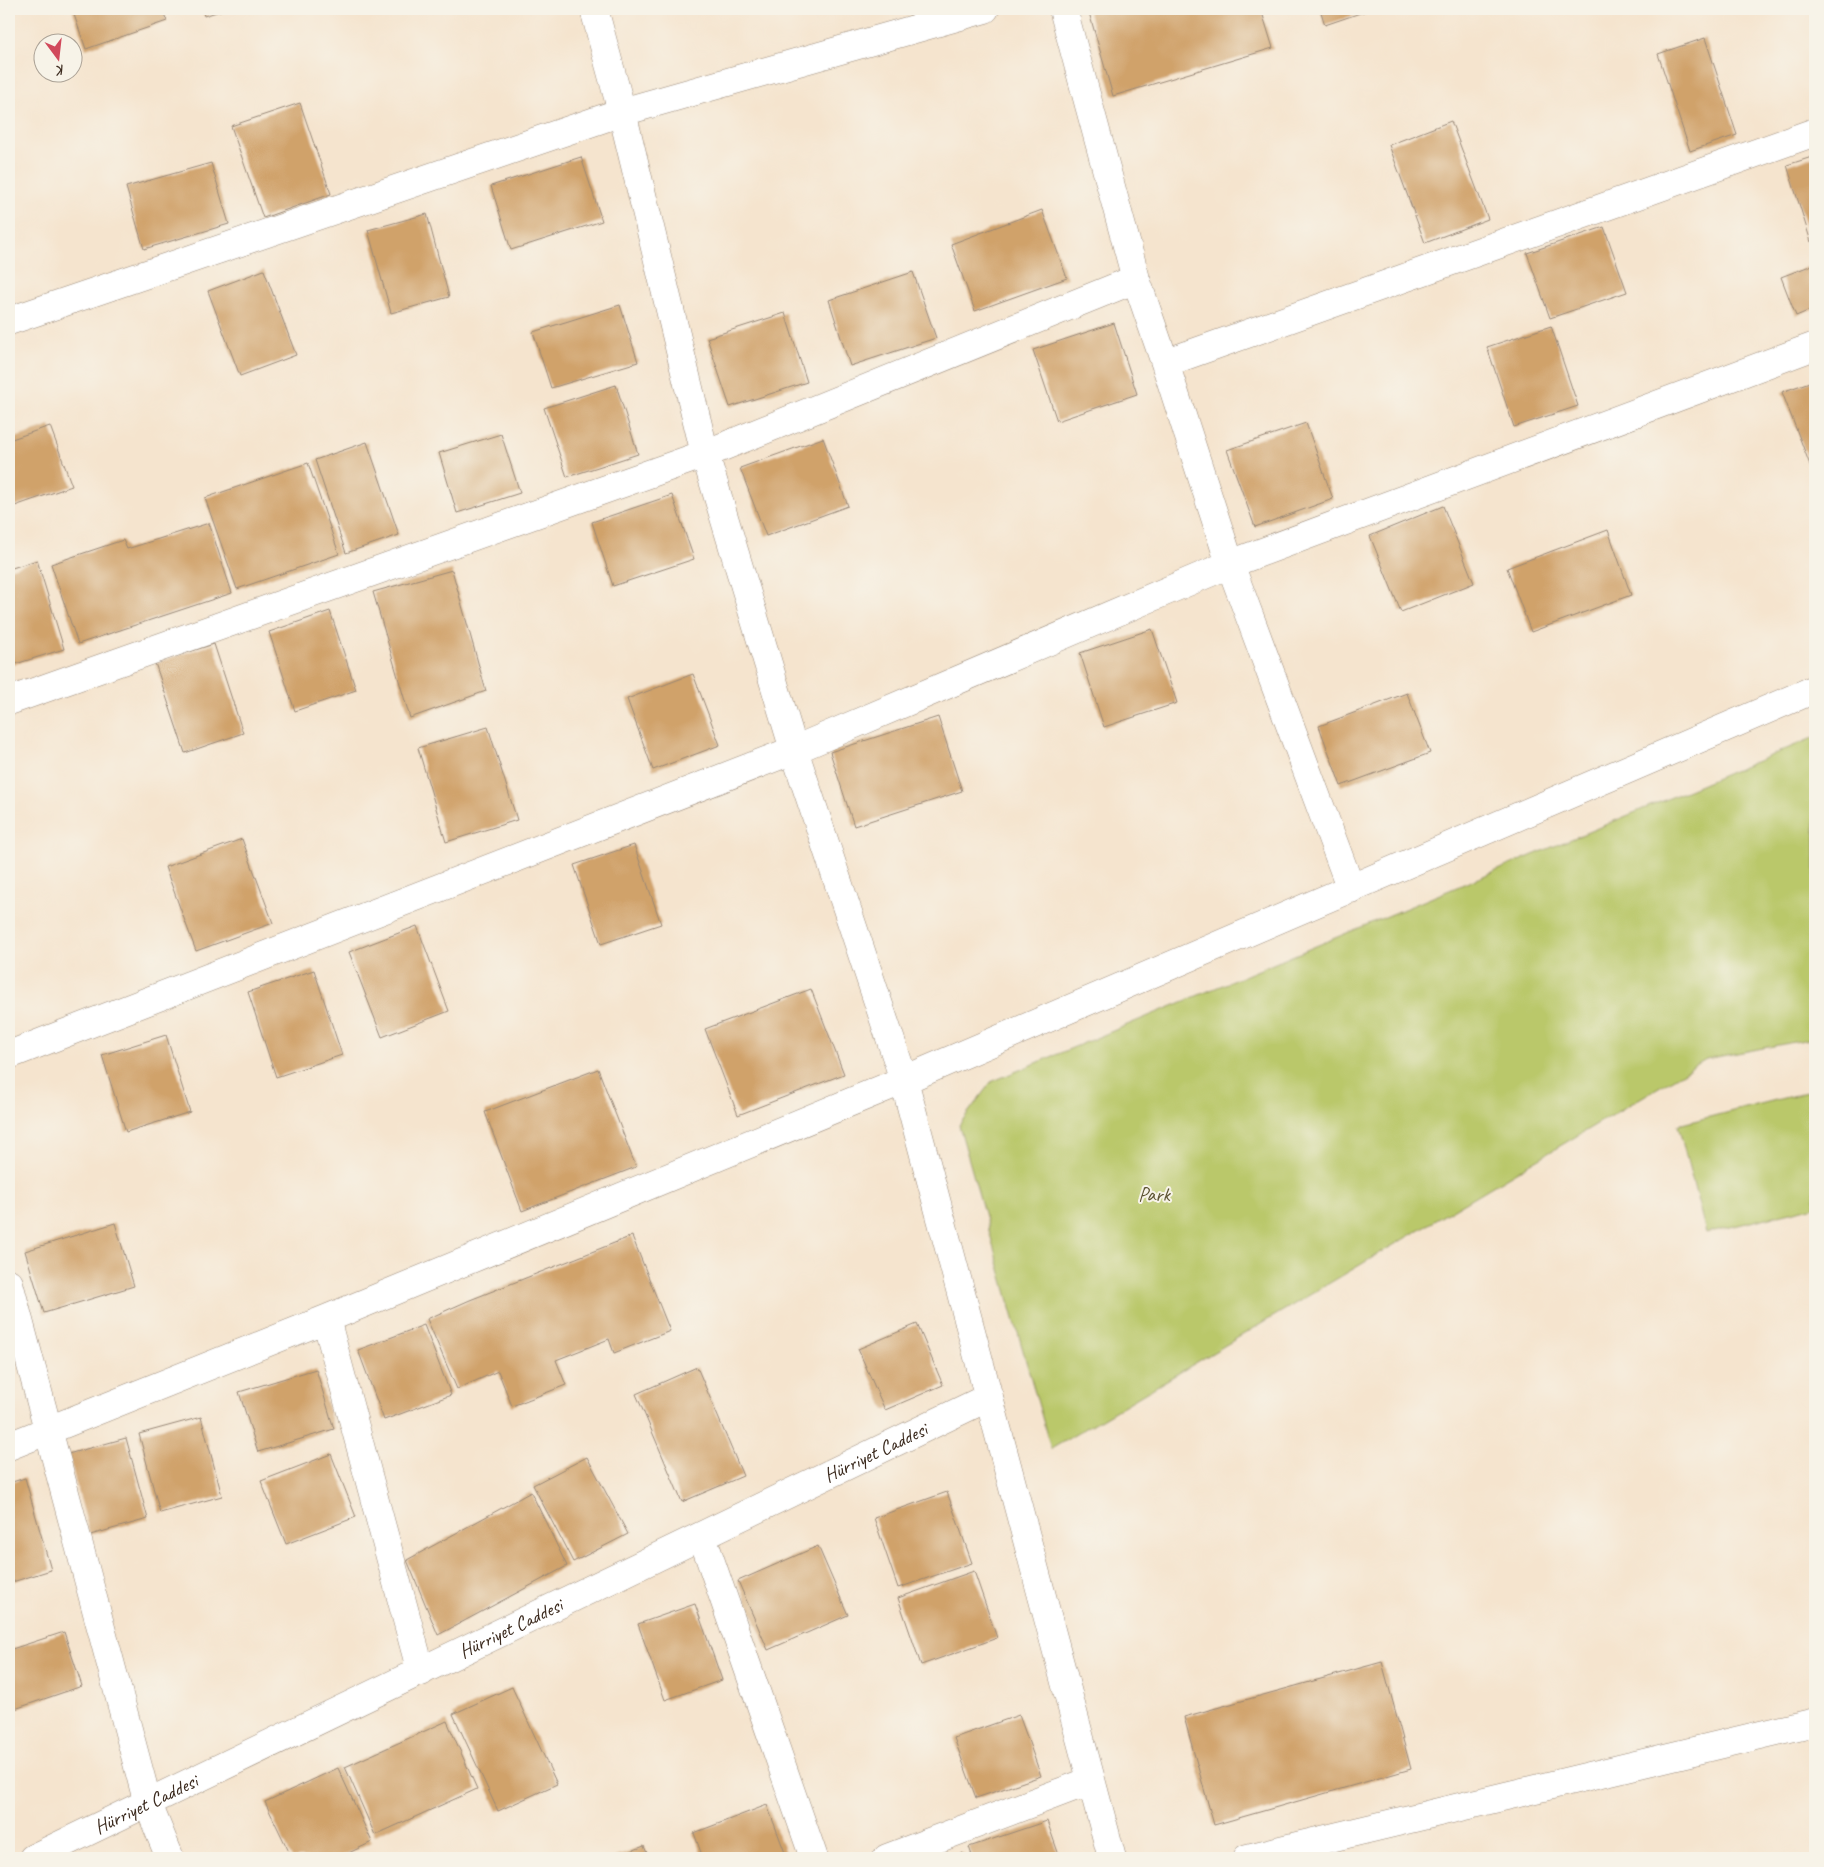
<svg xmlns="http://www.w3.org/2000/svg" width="1824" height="1867" font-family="Caveat,sans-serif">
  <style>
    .green { fill: #bac86a; stroke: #7a7944 }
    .building { fill: #d0a26b }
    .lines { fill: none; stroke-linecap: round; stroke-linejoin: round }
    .minor-casing { stroke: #988776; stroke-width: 29 }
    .tertiary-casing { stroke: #988776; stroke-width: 29 }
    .minor { stroke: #fff; stroke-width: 28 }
    .tertiary { stroke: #fff; stroke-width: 28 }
    .labels { text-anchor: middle; stroke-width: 4; stroke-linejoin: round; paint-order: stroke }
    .park-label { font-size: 20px; fill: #5b5231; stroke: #f7f3e8 }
    .street-label { font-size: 20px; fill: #3b2a1e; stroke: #f7f3e8 }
  </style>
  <rect width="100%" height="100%" fill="#f7f3e8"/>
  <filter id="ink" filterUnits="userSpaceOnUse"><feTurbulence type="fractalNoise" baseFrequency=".02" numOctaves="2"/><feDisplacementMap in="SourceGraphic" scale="10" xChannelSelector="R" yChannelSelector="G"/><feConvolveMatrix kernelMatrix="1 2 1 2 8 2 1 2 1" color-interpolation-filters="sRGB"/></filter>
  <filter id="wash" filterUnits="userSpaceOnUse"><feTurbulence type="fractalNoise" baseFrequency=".0096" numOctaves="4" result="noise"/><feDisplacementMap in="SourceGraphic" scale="20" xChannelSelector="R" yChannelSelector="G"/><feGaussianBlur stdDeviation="1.12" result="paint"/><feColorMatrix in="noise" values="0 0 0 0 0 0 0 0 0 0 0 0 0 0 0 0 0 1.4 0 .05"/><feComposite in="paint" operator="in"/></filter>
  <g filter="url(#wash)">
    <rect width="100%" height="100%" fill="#f5e4ce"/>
    <path class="green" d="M1815,737V1038L1706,1059L1051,1449L959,1125L991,1082Z
      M1815,1090V1206L1706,1233L1678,1125Z"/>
    <g id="blocks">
      <path class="building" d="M72,9H162L167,21L86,49Z
        M202,9H226L204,16Z
        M1088,9H1261L1273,48L1113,96Z
        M1320,9H1372L1325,25Z
        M1705,38L1737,135L1690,151L1658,54Z
        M300,103L331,194L263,218L231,126Z
        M1451,121L1488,219L1425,243L1389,145Z
        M1815,156V240L1811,242L1787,165Z
        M581,157L602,221L511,250L491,186Z
        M211,163L229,224L144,249L126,187Z
        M1042,210L1067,278L975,311L951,244Z
        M427,214L449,297L391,313L368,230Z
        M1604,227L1627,292L1550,318L1527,253Z
        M1815,264V308L1796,316L1781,277Z
        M264,270L296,355L240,376L208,291Z
        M913,272L936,338L850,366L829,300Z
        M620,305L638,362L551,388L533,332Z
        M785,313L807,382L730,407L707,338Z
        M1114,323L1137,394L1057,421L1033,350Z
        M1551,326L1578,406L1514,427L1487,347Z
        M1815,380V478L1782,392Z
        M616,385L638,454L567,477L544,408Z
        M1306,423L1333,499L1255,527L1227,450Z
        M50,426L72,486L12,507L9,497V440Z
        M501,434L520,493L457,513L439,453Z
        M823,438L848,506L766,536L740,468Z
        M367,442L399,535L346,553L315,460Z
        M308,463L339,554L237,589L205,498Z
        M672,495L694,559L613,586L592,522Z
        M1443,506L1474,583L1401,612L1370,536Z
        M209,523L232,593L78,644L51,564L123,540L127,549Z
        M1608,530L1631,595L1531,632L1507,568Z
        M37,560L64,649L9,666V569Z
        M452,570L486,691L410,718L373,592Z
        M330,611L356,690L295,711L269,632Z
        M1152,629L1177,703L1104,727L1080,653Z
        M214,644L243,733L185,753L155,663Z
        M693,674L720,745L653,770L627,699Z
        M1407,693L1430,753L1341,786L1319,726Z
        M938,717L962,791L854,826L830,752Z
        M488,727L517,820L446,842L418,748Z
        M242,839L273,923L196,951L165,867Z
        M634,845L661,924L601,944L574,865Z
        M417,926L449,1011L382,1037L349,952Z
        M314,970L342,1055L276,1077L248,992Z
        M811,989L844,1074L738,1115L705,1029Z
        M166,1035L190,1112L126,1132L102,1055Z
        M598,1069L636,1167L522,1211L485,1112Z
        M115,1223L134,1286L44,1313L25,1251Z
        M632,1236L670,1331L614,1353L609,1339L556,1360L566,1385L512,1406L498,1371L457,1389L427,1319L470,1300Z
        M917,1324L943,1385L885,1410L858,1349Z
        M424,1325L451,1395L384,1420L358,1350Z
        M697,1367L743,1476L682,1502L636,1394Z
        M316,1369L334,1429L258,1452L239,1392Z
        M201,1417L222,1496L160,1513L139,1434Z
        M126,1438L148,1519L90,1535L68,1454Z
        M331,1454L356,1517L286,1544L261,1481Z
        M587,1457L628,1534L573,1562L533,1485Z
        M25,1478L51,1570L9,1583V1483Z
        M531,1492L567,1566L438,1635L407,1560Z
        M947,1492L972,1563L898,1588L874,1518Z
        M818,1546L848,1615L768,1650L738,1581Z
        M974,1571L997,1638L921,1665L898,1598Z
        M695,1604L722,1680L665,1700L638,1624Z
        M64,1632L82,1686L9,1711V1650Z
        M1382,1662L1411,1769L1214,1825L1184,1717Z
        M512,1687L557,1784L498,1811L453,1714Z
        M1019,1715L1041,1776L976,1798L954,1738Z
        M447,1721L477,1789L375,1835L345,1767Z
        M338,1768L372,1842L338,1858H292L265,1802Z
        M767,1805L787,1858H703L694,1833Z
        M1047,1821L1060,1858H973L969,1847Z
        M644,1846L649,1858H614Z
        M963,1853L965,1858H949Z"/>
    </g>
  </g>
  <g filter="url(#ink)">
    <use href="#blocks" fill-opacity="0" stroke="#988776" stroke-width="1"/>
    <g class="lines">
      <g class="minor-casing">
        <path id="minor" d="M594,9L622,112L705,454L794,750L904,1080L1112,1858
          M1063,9L1136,279L1165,363L1230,564L1351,889
          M9,321L622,112L985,9
          M1165,363L1815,132
          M9,701L705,454L1136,279
          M9,1055L794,750L1230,564L1815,346
          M9,1283L148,1804L170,1858
          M326,1319L421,1672
          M9,1446L326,1319L904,1080L1815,689
          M702,1536L814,1858
          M887,1858L1090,1781
          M1247,1858L1815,1722"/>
      </g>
      <g class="tertiary-casing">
        <g id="tertiary">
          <path id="s1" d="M33,1858L989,1397"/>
        </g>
      </g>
      <use href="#minor" class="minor"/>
      <use href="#tertiary" class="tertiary"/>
    </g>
  </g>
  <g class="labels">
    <g class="park-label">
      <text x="1154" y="1201">Park</text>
    </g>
    <g class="street-label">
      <text dy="7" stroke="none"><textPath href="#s1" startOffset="935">Hürriyet Caddesi</textPath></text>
      <text dy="7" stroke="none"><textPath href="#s1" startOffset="530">Hürriyet Caddesi</textPath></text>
      <text dy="7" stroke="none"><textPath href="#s1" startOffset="125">Hürriyet Caddesi</textPath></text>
    </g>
  </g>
  <rect width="1824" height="1867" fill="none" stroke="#f7f3e8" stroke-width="30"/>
  <g transform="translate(58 58) rotate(165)"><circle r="24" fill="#f7f3e8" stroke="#aca397"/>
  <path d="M0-4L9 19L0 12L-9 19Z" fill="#d1495b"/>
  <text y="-8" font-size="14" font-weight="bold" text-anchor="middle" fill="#3b2a1e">K</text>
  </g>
</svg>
